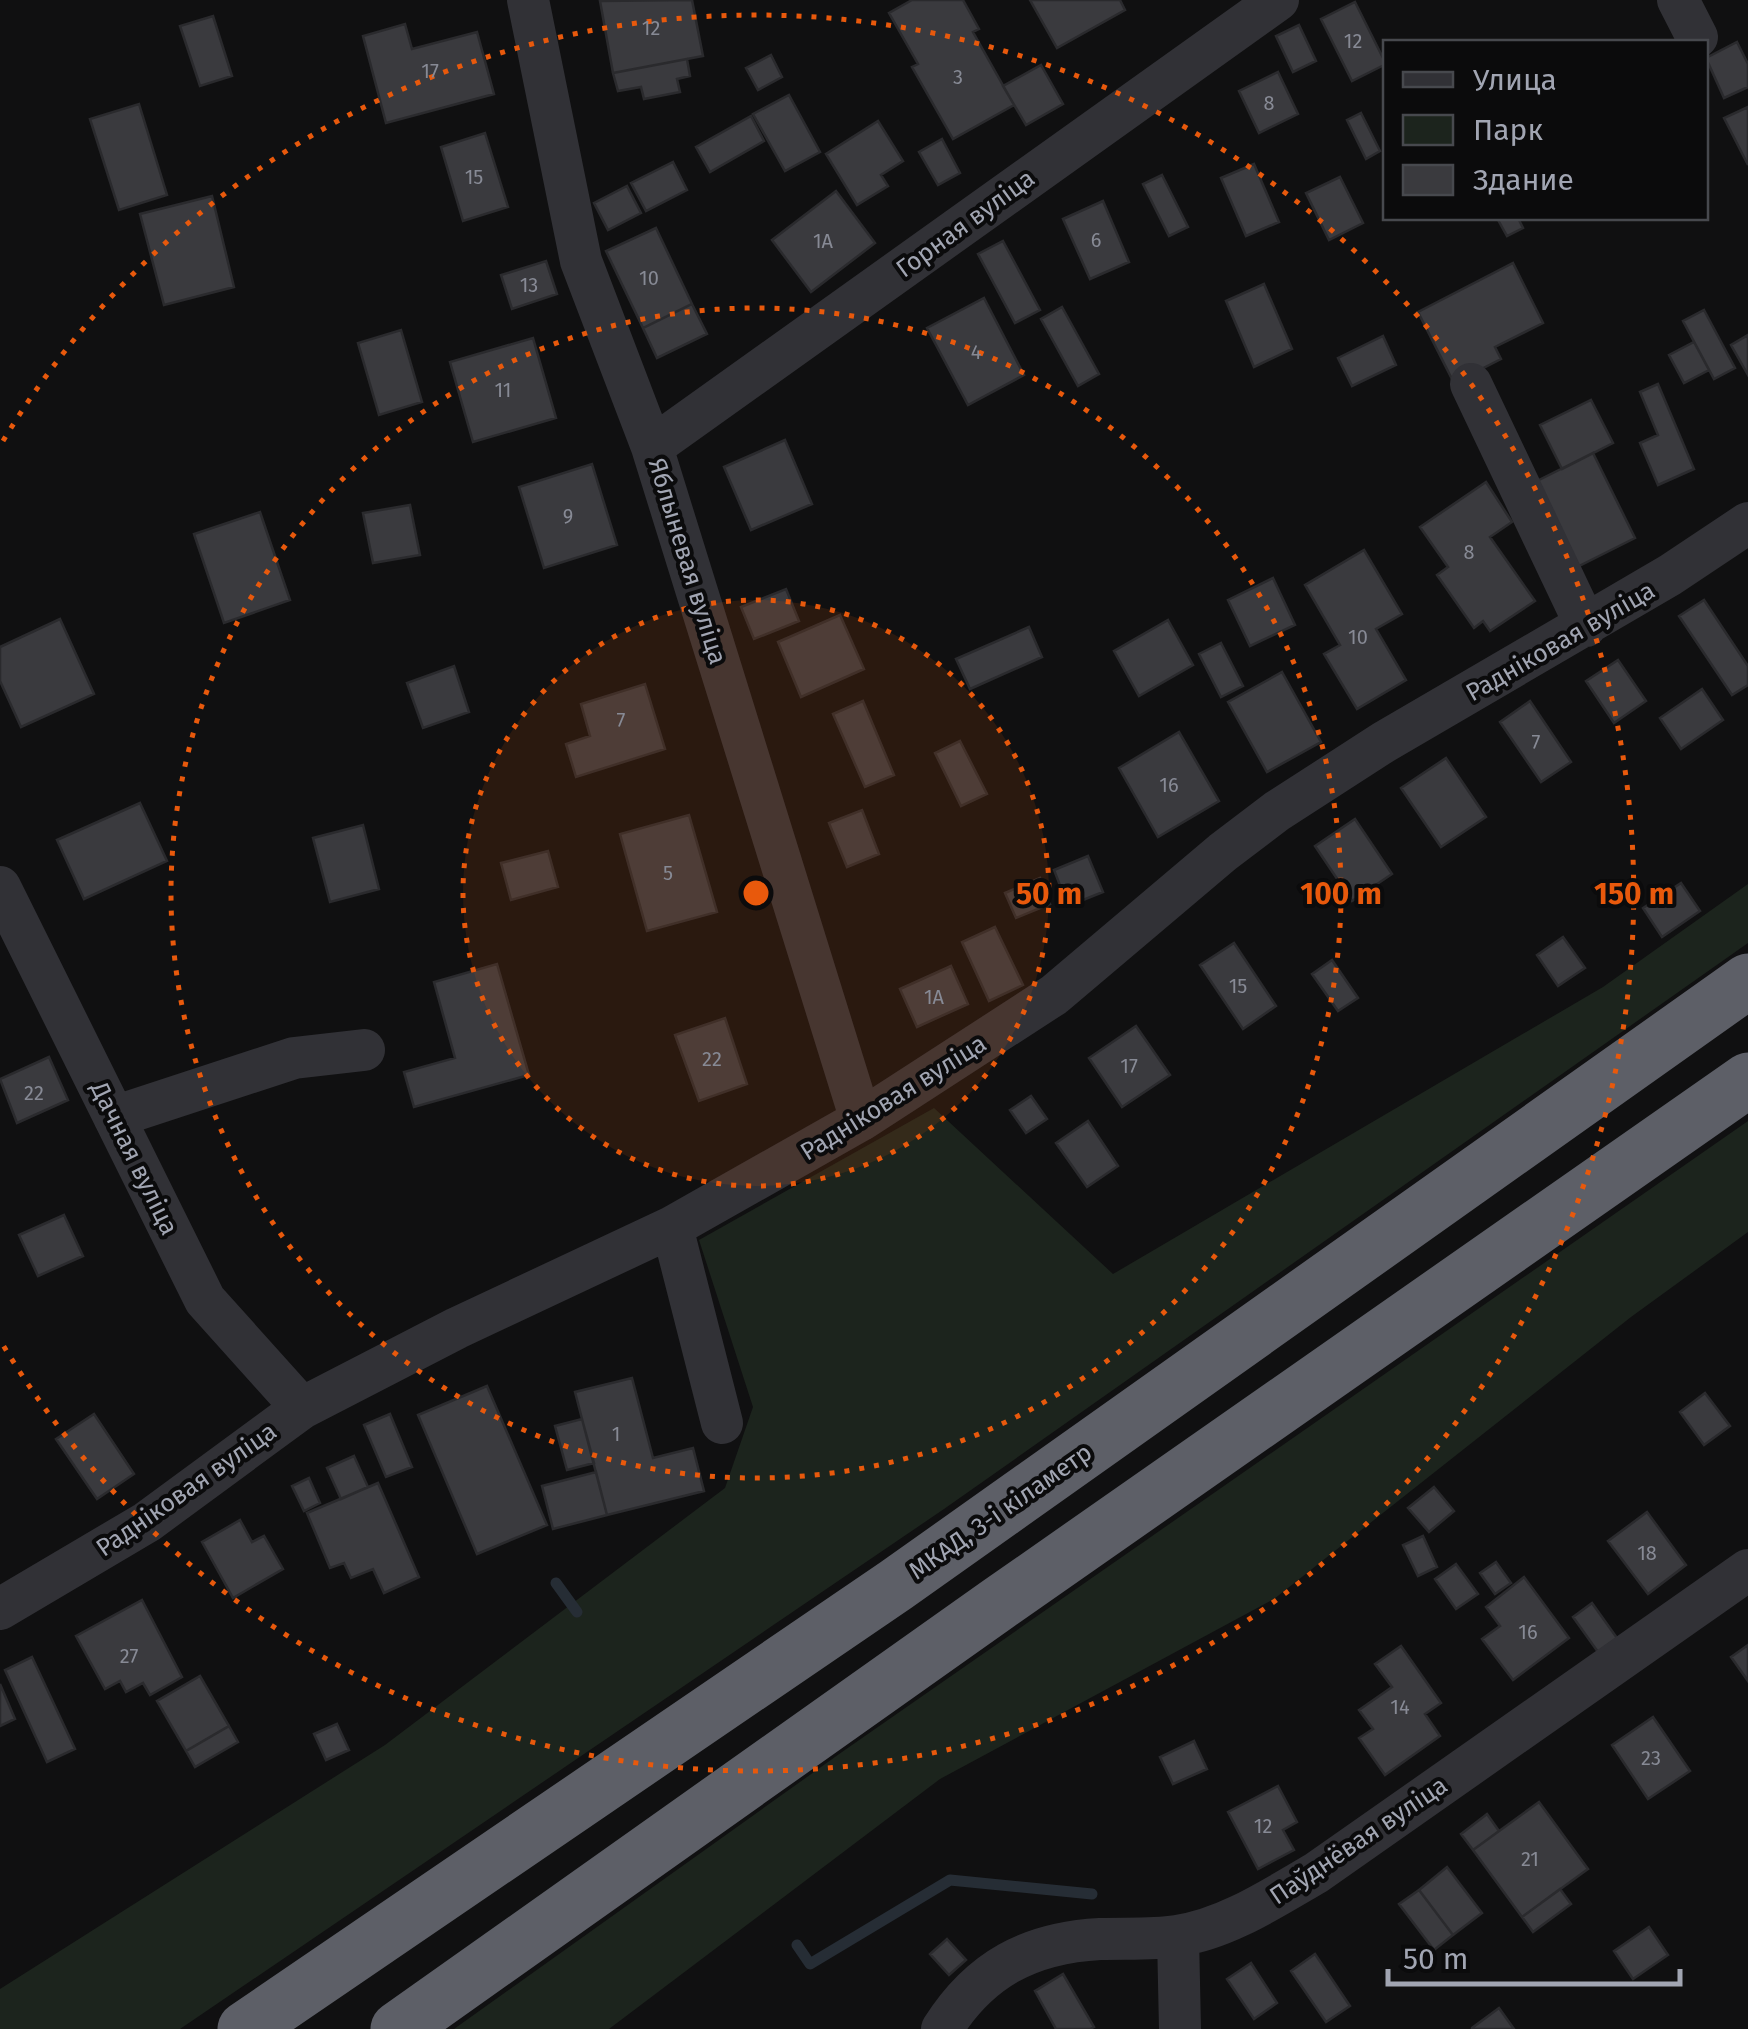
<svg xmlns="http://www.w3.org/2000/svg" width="1748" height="2029" font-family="'Fira Sans',sans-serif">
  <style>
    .green { fill: #1c241d }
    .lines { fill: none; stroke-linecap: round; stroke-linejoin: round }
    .stream { stroke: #262d35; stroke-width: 11 }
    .building { fill: #3a3a3e; stroke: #2a2a2d; stroke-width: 2.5 }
    .minor { stroke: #313136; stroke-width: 42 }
    .highway { stroke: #5d5f67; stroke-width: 55 }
    .ring { fill: none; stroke: #e8590c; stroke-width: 5; stroke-dasharray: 5 10 }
    .labels { text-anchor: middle; stroke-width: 8; stroke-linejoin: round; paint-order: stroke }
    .number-label { font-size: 20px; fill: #878a95 }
    .street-label { font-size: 25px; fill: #a1a5b2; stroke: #0b0b0c }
    .centre { fill: #e8590c; stroke: #0b0b0c; stroke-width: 5 }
    .ring-label { font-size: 30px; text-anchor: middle; font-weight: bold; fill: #e8590c; stroke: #0b0b0c; stroke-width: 8; stroke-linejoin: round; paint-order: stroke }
  </style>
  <rect width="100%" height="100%" fill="#101011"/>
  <path class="green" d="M1748,884V943L944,1509L180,2029H0V1989L385,1745L725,1488L753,1407L699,1240L934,1108L1113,1274L1603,987Z
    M1748,1121V1232L1631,1317L1274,1599L940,1779L609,2029H454L842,1752Z"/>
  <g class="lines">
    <path class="stream" d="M556,1583L577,1612
      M797,1945L810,1964L950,1880L1092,1894"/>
  </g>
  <path class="building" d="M692,0L703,56L613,73L600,1Z
    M912,0H963L979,29L973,32L1014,105L953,139L912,67L918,64L889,13Z
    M1030,0H1120L1125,10L1057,48Z
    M1355,2L1386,64L1352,81L1321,19Z
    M213,16L232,76L200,86L180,26Z
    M405,24L412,49L477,32L494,94L386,123L363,36Z
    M1299,25L1316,61L1293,72L1276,36Z
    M1737,42L1748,64V87L1724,98L1706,58Z
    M771,55L782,77L758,90L746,68Z
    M687,59L690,76L677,79L680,92L644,99L641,87L618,91L613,73Z
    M1041,65L1063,104L1026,125L1003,86Z
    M1278,72L1298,114L1259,133L1239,91Z
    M789,95L820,152L785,171L753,114Z
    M139,104L167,195L119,210L90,119Z
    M1748,107V165L1724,118Z
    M1361,113L1380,151L1366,159L1347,120Z
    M751,116L764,141L710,172L696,147Z
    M878,121L903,161L881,175L888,186L857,205L826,154Z
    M485,133L508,207L463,221L441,147Z
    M942,139L960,173L938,185L919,152Z
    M673,162L687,190L646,211L631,183Z
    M1254,164L1279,222L1246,236L1221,178Z
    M1162,175L1188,227L1169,236L1143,184Z
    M1340,177L1363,223L1329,240L1306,193Z
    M627,186L641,213L608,230L594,203Z
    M836,191L875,243L811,292L772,240Z
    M212,196L234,287L164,305L140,214Z
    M1103,201L1129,262L1090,279L1063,219Z
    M1497,218H1518L1523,228L1507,236Z
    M656,228L692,304L643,328L606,251Z
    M1003,241L1040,310L1015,323L978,254Z
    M546,261L557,294L512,309L501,275Z
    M1513,263L1543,323L1495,347L1501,359L1454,383L1418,312Z
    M1264,284L1292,349L1254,367L1226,301Z
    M984,298L1024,375L968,405L927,328Z
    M692,304L707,334L657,358L643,328Z
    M1062,307L1099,374L1078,386L1041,319Z
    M1704,310L1735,368L1714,379L1683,321Z
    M401,330L422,402L379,415L358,343Z
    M1748,335V375L1731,345Z
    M1383,336L1396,365L1352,386L1338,358Z
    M533,338L556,418L473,442L450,362Z
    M1694,342L1709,370L1684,383L1669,355Z
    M1658,384L1694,469L1658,485L1640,443L1658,435L1640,392Z
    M1591,400L1613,443L1562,469L1540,425Z
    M785,440L812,504L751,530L724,467Z
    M1593,453L1635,538L1569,571L1527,486Z
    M592,464L617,545L544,568L519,487Z
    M1486,482L1512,522L1490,537L1535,601L1490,631L1483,621L1474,628L1437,575L1448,567L1420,527Z
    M410,505L420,555L373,563L363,513Z
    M260,512L290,600L224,623L194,534Z
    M1364,550L1402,614L1376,629L1406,680L1357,709L1324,654L1340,645L1305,585Z
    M1273,578L1295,625L1250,646L1228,600Z
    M786,589L799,621L754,639L741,607Z
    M1704,600L1748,666V685L1732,695L1679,616Z
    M840,615L864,669L801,697L778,642Z
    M60,619L94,694L21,727L0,681V647Z
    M1168,620L1193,665L1139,696L1114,651Z
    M1029,627L1042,657L970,689L956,659Z
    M1221,643L1243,686L1221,697L1199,654Z
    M1618,660L1646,701L1614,723L1586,681Z
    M454,666L469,712L423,728L407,683Z
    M1282,672L1321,742L1267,772L1228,702Z
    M645,684L665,749L576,777L566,744L590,736L581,704Z
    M1702,689L1723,720L1681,749L1660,718Z
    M863,701L894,775L865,787L833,714Z
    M1530,701L1571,762L1541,782L1500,722Z
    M1179,732L1219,801L1158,837L1119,768Z
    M960,741L987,794L961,806L935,753Z
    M1446,758L1486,817L1441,847L1401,788Z
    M140,803L167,861L84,899L57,840Z
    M862,810L879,854L847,867L829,823Z
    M689,815L717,912L647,931L620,834Z
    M1355,819L1392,874L1352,901L1315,846Z
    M363,825L379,889L330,902L313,838Z
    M548,851L558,887L511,900L501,863Z
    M1088,856L1103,892L1068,906L1054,870Z
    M1040,878L1050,904L1016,918L1005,893Z
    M1681,883L1700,911L1662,937L1643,908Z
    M995,927L1023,985L989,1001L962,942Z
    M1563,937L1585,968L1558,986L1537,955Z
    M1234,943L1276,1006L1243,1029L1200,965Z
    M1332,960L1358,998L1338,1011L1312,974Z
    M497,964L529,1075L414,1107L404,1072L455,1058L434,982Z
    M951,966L968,1004L917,1027L900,989Z
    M725,1018L747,1084L699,1101L675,1035Z
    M1136,1026L1170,1075L1122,1107L1089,1058Z
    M49,1057L68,1100L17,1123L0,1079Z
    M1031,1096L1047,1119L1026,1133L1010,1110Z
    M1088,1121L1118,1166L1087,1187L1056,1143Z
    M64,1215L83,1256L38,1276L19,1235Z
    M632,1378L653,1458L693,1448L704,1491L607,1515L575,1392Z
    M487,1386L547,1525L477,1554L418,1415Z
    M1705,1393L1730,1426L1704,1445L1680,1412Z
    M94,1414L134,1474L97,1499L56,1439Z
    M390,1414L412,1467L386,1477L364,1425Z
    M582,1419L594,1463L567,1470L555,1426Z
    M354,1456L368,1487L341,1499L327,1468Z
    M596,1472L607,1515L553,1529L542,1486Z
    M309,1478L320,1503L304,1511L292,1486Z
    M378,1483L419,1577L384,1593L373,1569L351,1578L344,1563L330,1568L307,1513Z
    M1434,1487L1454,1511L1429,1532L1408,1508Z
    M1647,1512L1686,1565L1648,1594L1608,1541Z
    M240,1520L252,1542L264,1536L283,1569L233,1598L202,1542Z
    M1423,1536L1437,1567L1418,1576L1403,1545Z
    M1496,1562L1511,1583L1495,1594L1480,1573Z
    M1456,1564L1478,1594L1456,1609L1435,1579Z
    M1524,1577L1569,1638L1513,1680L1482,1639L1500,1626L1486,1607Z
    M142,1600L182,1677L150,1695L143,1683L126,1692L120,1681L105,1689L76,1636Z
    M1592,1603L1617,1638L1598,1652L1573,1617Z
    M1748,1645V1681L1731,1657Z
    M1401,1646L1441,1703L1425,1714L1440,1736L1385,1775L1359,1738L1373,1729L1359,1710L1392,1687L1375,1664Z
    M32,1657L75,1749L47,1762L5,1670Z
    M200,1676L229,1726L186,1751L157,1701Z
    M0,1684L15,1719L0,1726Z
    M1653,1717L1690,1771L1648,1799L1612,1745Z
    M337,1724L349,1750L326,1760L314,1734Z
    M229,1726L238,1742L195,1767L186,1751Z
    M1194,1741L1207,1769L1173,1784L1160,1757Z
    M1278,1786L1297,1822L1283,1830L1294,1850L1258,1869L1228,1812Z
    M1539,1802L1588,1869L1522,1917L1473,1850Z
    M1487,1814L1499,1831L1473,1850L1461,1834Z
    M1447,1867L1482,1913L1453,1935L1419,1890Z
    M1560,1889L1571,1904L1533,1932L1522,1917Z
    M1419,1890L1453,1935L1434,1950L1399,1904Z
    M1649,1927L1668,1955L1633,1979L1614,1951Z
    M947,1939L966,1960L949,1975L930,1954Z
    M1315,1954L1350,2006L1326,2022L1291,1971Z
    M1251,1963L1277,2003L1254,2019L1227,1979Z
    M1063,1974L1094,2027L1090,2029H1056L1035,1991Z
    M1499,2008L1514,2029H1472V2028Z"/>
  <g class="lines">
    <path class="minor" d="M528,0L581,261L652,447L861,1120
      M1678,0L1697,37
      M1471,384L1586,626
      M652,447L1278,0
      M0,887L205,1300L302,1408
      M114,1117L294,1058L364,1050
      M672,1227L722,1423
      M0,1609L147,1522L302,1408L457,1328L672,1227L861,1120L1054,995L1223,852L1277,811L1384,742L1670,575L1748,523
      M1178,1936L1180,2029
      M942,2029C980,1969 1029,1943 1100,1939C1125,1938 1152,1940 1177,1936C1226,1929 1273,1898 1316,1873L1748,1570"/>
    <path class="highway" d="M245,2029L896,1585L1748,981
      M398,2029L998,1604L1748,1080"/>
  </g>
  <circle cx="756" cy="893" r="293" fill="#e8590c" fill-opacity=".12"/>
  <g class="ring">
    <circle cx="756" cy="893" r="293"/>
    <circle cx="756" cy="893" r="585"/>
    <path d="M3 441A878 878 0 1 1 3 1345"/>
  </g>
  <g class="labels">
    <g class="number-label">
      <text x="651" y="35">12</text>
      <text x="1353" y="48">12</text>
      <text x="430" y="78">17</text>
      <text x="958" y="84">3</text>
      <text x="1269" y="110">8</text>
      <text x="474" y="184">15</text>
      <text x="1096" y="247">6</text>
      <text x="823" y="248">1А</text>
      <text x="649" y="285">10</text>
      <text x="529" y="292">13</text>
      <text x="976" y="359">4</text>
      <text x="503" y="397">11</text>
      <text x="568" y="523">9</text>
      <text x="1469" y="559">8</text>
      <text x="1358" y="644">10</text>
      <text x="621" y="727">7</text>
      <text x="1536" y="749">7</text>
      <text x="1169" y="792">16</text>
      <text x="668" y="880">5</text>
      <text x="1238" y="993">15</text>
      <text x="934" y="1004">1А</text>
      <text x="712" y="1066">22</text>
      <text x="1129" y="1073">17</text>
      <text x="34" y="1100">22</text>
      <text x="616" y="1441">1</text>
      <text x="1647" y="1560">18</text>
      <text x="1528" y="1639">16</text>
      <text x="129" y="1663">27</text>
      <text x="1400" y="1714">14</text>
      <text x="1651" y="1765">23</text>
      <text x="1263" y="1833">12</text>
      <text x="1530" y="1866">21</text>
    </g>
    <g class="street-label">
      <text transform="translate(965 223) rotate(-36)" y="9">Горная вуліца</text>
      <text transform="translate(688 561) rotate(73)" y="9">Яблыневая вуліца</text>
      <text transform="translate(1560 641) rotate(-30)" y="9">Радніковая вуліца</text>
      <text transform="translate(893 1097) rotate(-32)" y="9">Радніковая вуліца</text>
      <text transform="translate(135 1158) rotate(64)" y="9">Дачная вуліца</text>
      <text transform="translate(186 1489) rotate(-35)" y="9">Радніковая вуліца</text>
      <text transform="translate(1000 1511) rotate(-35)" y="9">МКАД, 3-і кіламетр</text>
      <text transform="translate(1358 1840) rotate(-34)" y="9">Паўднёвая вуліца</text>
    </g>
  </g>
  <circle cx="756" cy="893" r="15" class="centre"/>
  <g class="ring-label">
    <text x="1049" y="904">50 m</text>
    <text x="1341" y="904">100 m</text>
    <text x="1634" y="904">150 m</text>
  </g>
  <rect x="1383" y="40" width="325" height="180" fill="#0b0b0c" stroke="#47494e" stroke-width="2.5"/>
  <rect x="1403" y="72" width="50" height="15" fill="#313136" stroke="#47494e" stroke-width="2.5"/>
  <text x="1473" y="90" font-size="30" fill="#a1a5b2">Улица</text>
  <rect x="1403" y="115" width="50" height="30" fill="#1c241d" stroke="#47494e" stroke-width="2.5"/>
  <text x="1473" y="140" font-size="30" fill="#a1a5b2">Парк</text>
  <rect x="1403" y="165" width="50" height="30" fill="#3a3a3e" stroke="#47494e" stroke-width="2.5"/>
  <text x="1473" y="190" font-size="30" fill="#a1a5b2">Здание</text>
  <path d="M1388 1969v15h292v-15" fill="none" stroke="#a1a5b2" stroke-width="5"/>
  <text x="1403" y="1969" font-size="30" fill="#a1a5b2" stroke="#0b0b0c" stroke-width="8" paint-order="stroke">50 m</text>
</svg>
